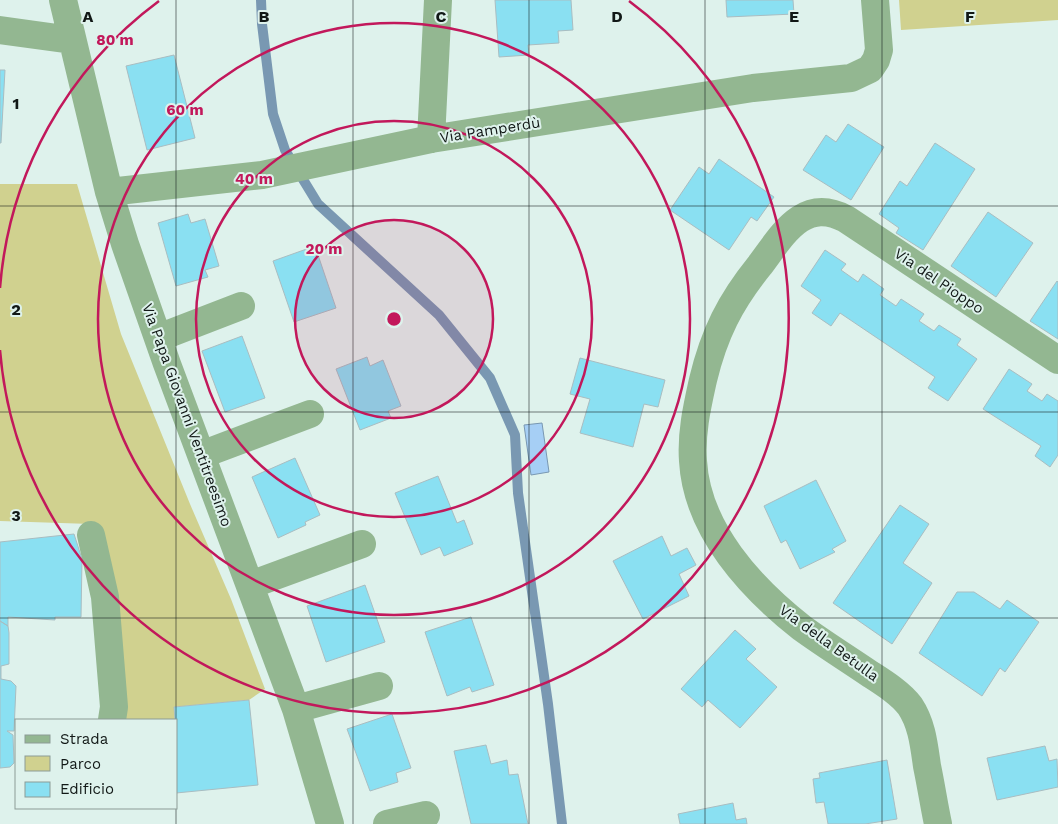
<svg xmlns="http://www.w3.org/2000/svg" width="1058" height="824" font-family="'Work Sans',sans-serif">
  <style>
    .green { fill: #d0d18f }
    .water { fill: #a6cff5; stroke: #7998b2 }
    .lines { fill: none; stroke-linecap: round; stroke-linejoin: round }
    .stream { stroke: #7998b2; stroke-width: 10 }
    .building { fill: #8ae0f2; stroke: #a9bdc1 }
    .minor { stroke: #93b791; stroke-width: 28 }
    .grid { fill: none; stroke: #111816; stroke-width: 1; stroke-opacity: 0.55 }
    .ring { fill: none; stroke: #c2185b; stroke-width: 2.5 }
    .labels { text-anchor: middle; stroke-width: 4; stroke-linejoin: round; paint-order: stroke }
    .street-label { font-size: 15px; fill: #111816; stroke: #def2ec }
    .grid-label { font-size: 16px; text-anchor: middle; font-weight: bold; fill: #111816; stroke: #def2ec; stroke-width: 4; stroke-linejoin: round; paint-order: stroke }
    .centre { fill: #c2185b; stroke: #def2ec; stroke-width: 2.5 }
    .ring-label { font-size: 15px; text-anchor: middle; font-weight: bold; fill: #c2185b; stroke: #def2ec; stroke-width: 4; stroke-linejoin: round; paint-order: stroke }
  </style>
  <rect width="100%" height="100%" fill="#def2ec"/>
  <path class="green" d="M899,0H1058V20L901,30Z
    M0,184H77L121,334L190,504L231,599L265,689L249,700L174,707L175,720H126L91,524L0,521Z"/>
  <path class="water" d="M542,423L549,472L531,475L524,425Z"/>
  <g class="lines">
    <path class="stream" d="M261,0L262,24L273,114L285,150L318,204L439,315L490,378L515,435L518,493L548,704L562,824"/>
  </g>
  <path class="building" d="M495,0H571L573,30L558,31L559,43L528,45L529,55L499,57Z
    M726,0H793L794,14L727,17Z
    M174,55L195,138L147,150L126,66Z
    M0,70H5L1,143H0Z
    M848,124L884,147L851,200L803,170L826,135L836,142Z
    M935,143L975,169L923,250L896,233L899,228L879,214L900,181L907,186Z
    M719,159L774,197L757,221L751,217L729,250L670,210L699,167L709,174Z
    M988,212L1033,243L996,297L951,266Z
    M188,214L191,223L205,219L219,266L205,270L208,277L176,286L158,223Z
    M315,246L336,308L294,322L273,261Z
    M825,250L846,264L841,270L858,282L863,274L884,289L880,295L896,306L901,299L924,314L919,321L934,331L939,325L961,339L957,345L977,359L948,401L928,388L935,377L840,313L831,326L812,313L821,300L801,286Z
    M1057,281L1058,282V339L1030,321Z
    M242,336L265,398L225,412L202,351Z
    M367,357L370,366L383,360L401,406L388,411L391,418L360,430L336,369Z
    M580,358L665,380L658,407L644,404L633,447L580,433L590,399L570,394Z
    M1009,369L1032,384L1027,391L1042,401L1047,394L1058,401V455L1050,467L1035,456L1041,446L983,409Z
    M295,458L320,515L305,522L306,525L278,538L252,477Z
    M438,476L457,523L464,520L473,544L444,556L440,547L421,555L395,493Z
    M816,480L846,541L832,549L835,552L800,569L786,540L781,543L764,506Z
    M900,505L929,524L903,563L932,583L892,644L833,603Z
    M74,534L82,559L81,617H55V620L8,617V626L0,621V542Z
    M662,536L671,556L687,548L696,565L679,574L689,596L643,619L613,561Z
    M365,585L385,642L326,662L307,606Z
    M957,592H974L1000,609L1007,600L1039,622L1005,672L1000,668L982,696L919,653Z
    M471,617L494,685L472,692L470,687L447,696L425,632Z
    M0,621L8,626L9,633V664L1,666V679L11,681L16,686L14,731H7L13,735L14,763L10,767L0,768Z
    M735,630L756,649L746,659L777,687L740,728L708,700L702,707L681,689Z
    M249,700L258,785L176,793V720H175L174,707Z
    M392,714L411,768L396,773L398,782L370,791L347,729Z
    M486,745L491,764L507,760L509,775L518,774L528,824H471L454,751Z
    M1045,746L1049,761L1057,759L1058,787L997,800L987,758Z
    M887,760L897,819L865,824H828L824,802L816,803L813,779L820,778L819,773Z
    M733,803L736,820L746,818L747,824H680L678,814Z"/>
  <g class="lines">
    <path class="minor" d="M63,0L109,192L125,244L167,364L296,709L330,824
      M0,30L72,40
      M431,139L438,0
      M109,192L262,175L431,139L753,88L851,78L870,69L876,60L879,50L875,0
      M158,338L241,306
      M201,455L310,414
      M91,535L105,597L114,707L112,720
      M250,585L362,544
      M296,709L379,686
      M387,824L426,815
      M938,824C934,805 931,785 927,766C924,745 922,724 910,706C900,693 884,683 870,674C848,659 824,644 802,628C751,588 697,530 693,461C691,433 697,407 703,380C714,334 730,302 760,265C782,236 803,196 846,219L1058,360"/>
  </g>
  <path class="grid" d="M176,0V824M353,0V824M529,0V824M705,0V824M882,0V824M0,206H1058M0,412H1058M0,618H1058"/>
  <circle cx="394" cy="319" r="99" fill="#c2185b" fill-opacity=".12"/>
  <g class="ring">
    <circle cx="394" cy="319" r="99"/>
    <circle cx="394" cy="319" r="198"/>
    <circle cx="394" cy="319" r="296"/>
    <path d="M0 288A395 395 0 0 1 159 1M629 1A395 395 0 1 1 0 350"/>
  </g>
  <g class="labels">
    <g class="street-label">
      <text transform="translate(490 130) rotate(-9)" y="5">Via Pamperdù</text>
      <text transform="translate(939 281) rotate(34)" y="5">Via del Pioppo</text>
      <text transform="translate(187 415) rotate(70)" y="5">Via Papa Giovanni Ventitreesimo</text>
      <text transform="translate(829 643) rotate(36)" y="5">Via della Betulla</text>
    </g>
  </g>
  <g class="grid-label">
    <text x="88" y="22">A</text>
    <text x="264" y="22">B</text>
    <text x="441" y="22">C</text>
    <text x="617" y="22">D</text>
    <text x="794" y="22">E</text>
    <text x="970" y="22">F</text>
    <text x="16" y="109">1</text>
    <text x="16" y="315">2</text>
    <text x="16" y="521">3</text>
  </g>
  <circle cx="394" cy="319" r="8" class="centre"/>
  <g class="ring-label">
    <text x="115" y="45">80 m</text>
    <text x="185" y="115">60 m</text>
    <text x="254" y="184">40 m</text>
    <text x="324" y="254">20 m</text>
  </g>
  <rect x="15" y="719" width="162" height="90" fill="#def2ec" stroke="#8c9b96"/>
  <rect x="25" y="735" width="25" height="8" fill="#93b791" stroke="#8c9b96"/>
  <text x="60" y="744" font-size="15" fill="#111816">Strada</text>
  <rect x="25" y="756" width="25" height="15" fill="#d0d18f" stroke="#8c9b96"/>
  <text x="60" y="769" font-size="15" fill="#111816">Parco</text>
  <rect x="25" y="782" width="25" height="15" fill="#8ae0f2" stroke="#8c9b96"/>
  <text x="60" y="794" font-size="15" fill="#111816">Edificio</text>
</svg>
